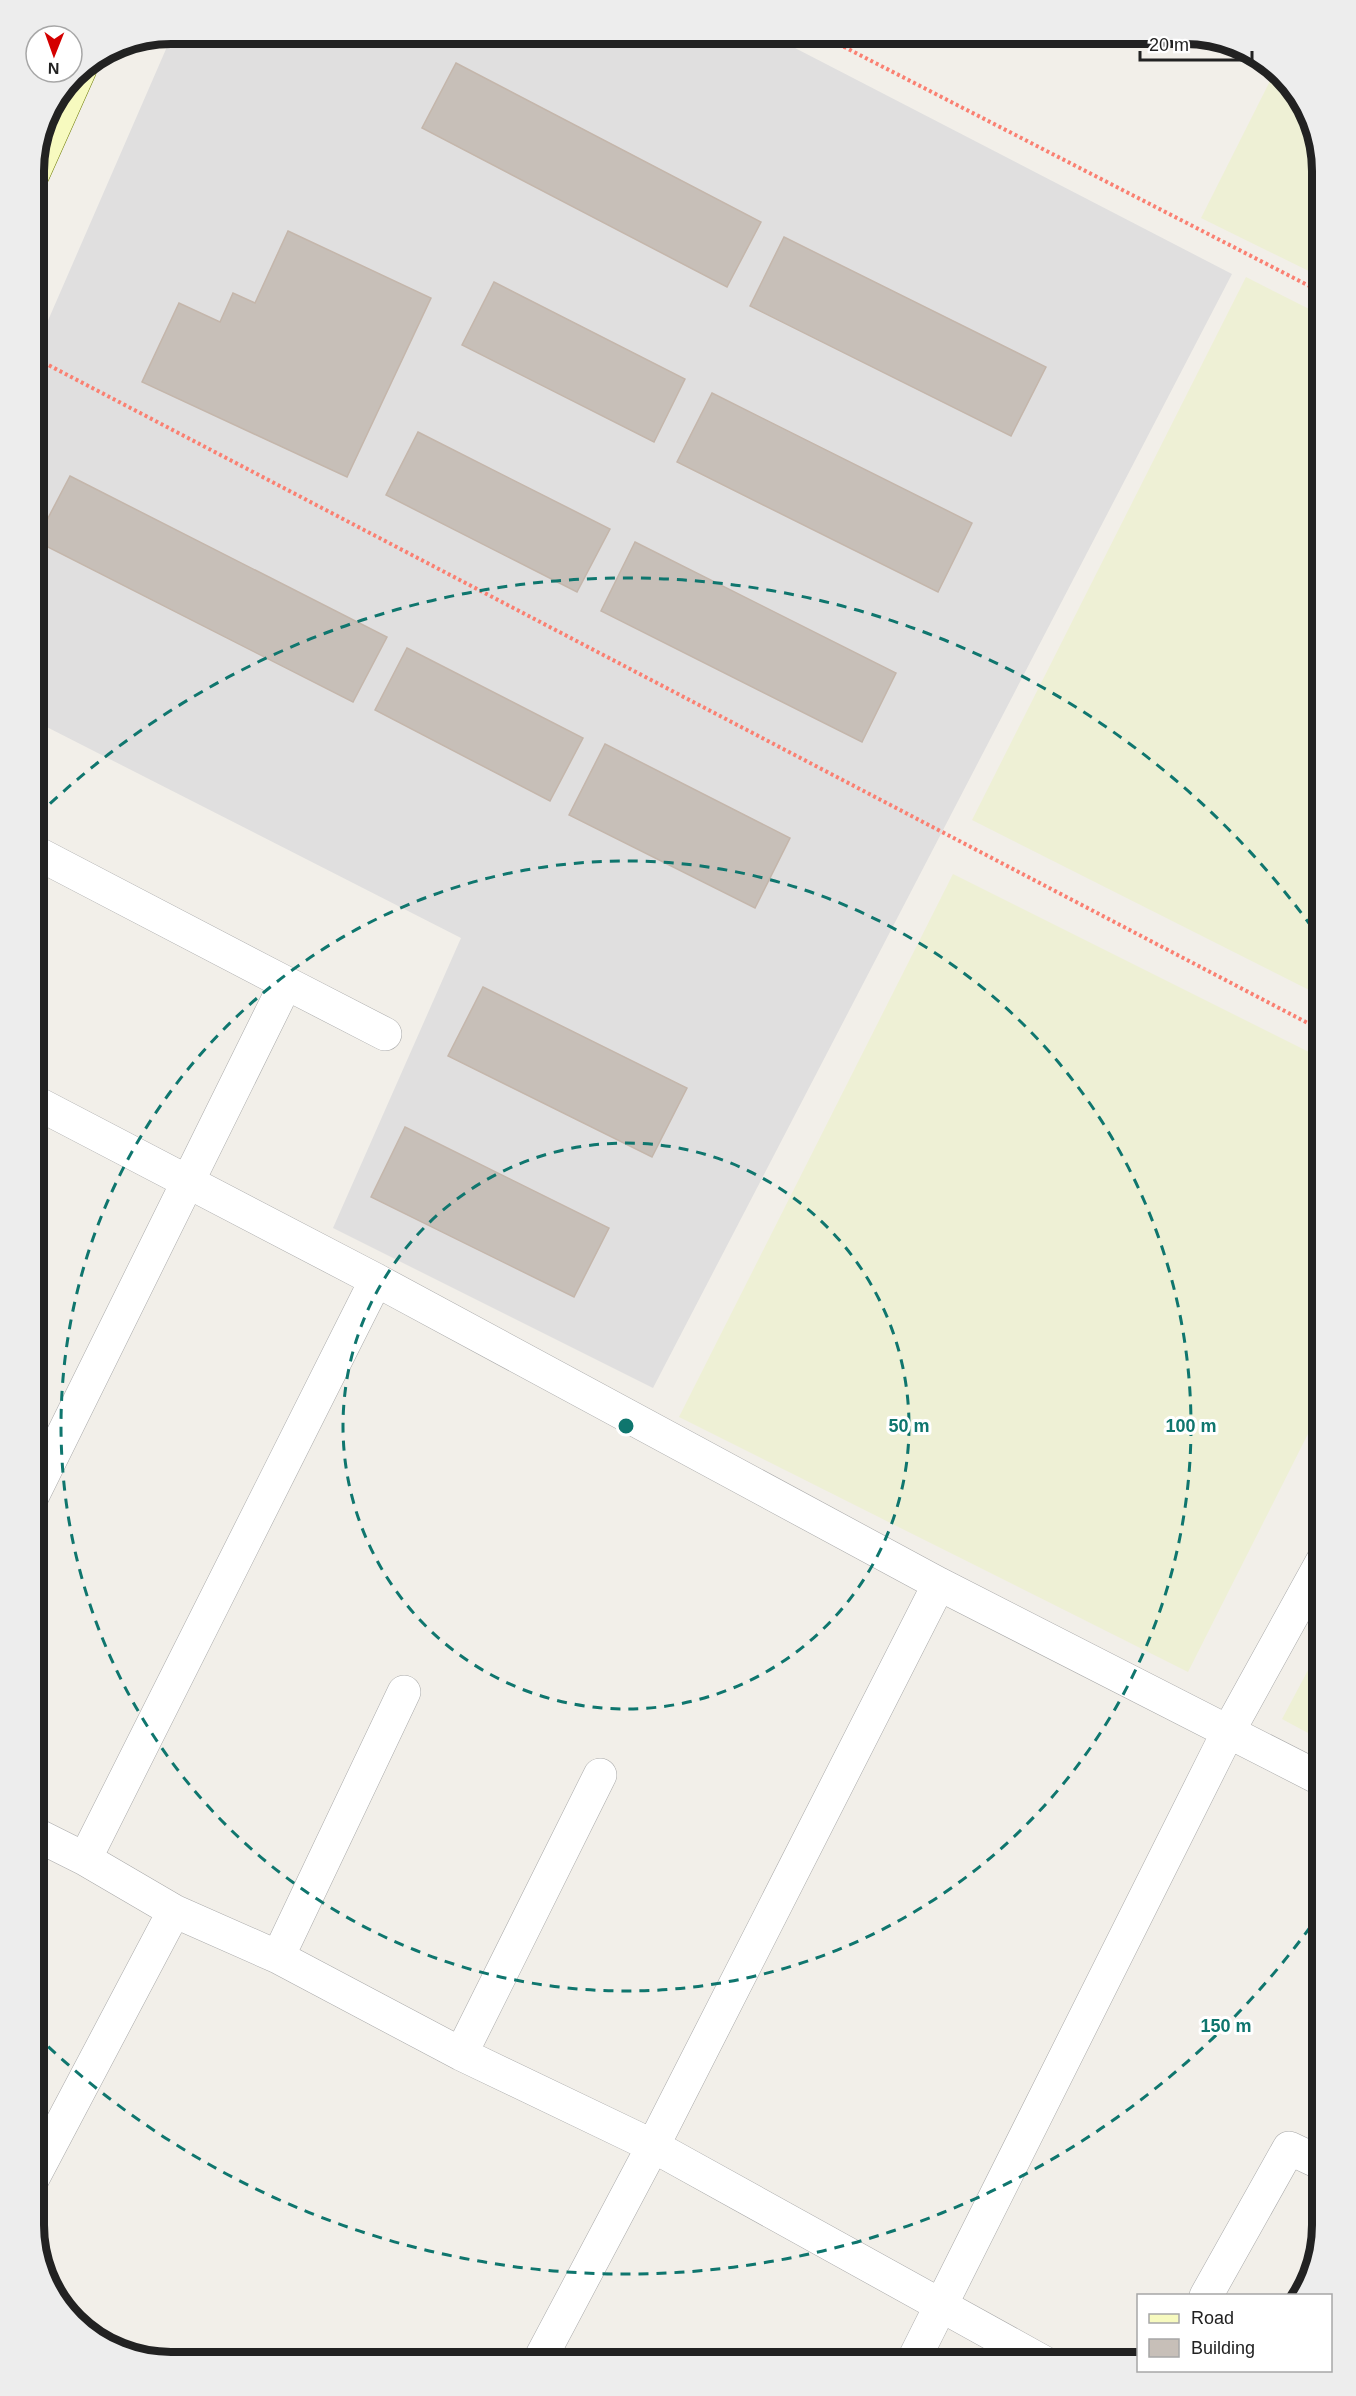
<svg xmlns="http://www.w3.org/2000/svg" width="1356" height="2396" font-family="Helvetica,sans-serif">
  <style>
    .residential { fill: #e0dfdf }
    .farmland { fill: #eef0d5 }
    .building { fill: #c7bfb8; stroke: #c4b6ab; stroke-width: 1.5 }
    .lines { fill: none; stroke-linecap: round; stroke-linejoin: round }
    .street-casing { stroke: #a9a9a9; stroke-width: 34 }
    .secondary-casing { stroke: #707d05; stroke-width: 34 }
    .path { stroke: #fa8072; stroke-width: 4; stroke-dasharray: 3 3; stroke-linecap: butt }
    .street { stroke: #fff; stroke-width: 33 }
    .secondary { stroke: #f7fabf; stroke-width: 33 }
    .ring { fill: none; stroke: #0f766e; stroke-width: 3; stroke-dasharray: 10 8 }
    .rim { fill: none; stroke: #222; stroke-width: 8 }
    .centre { fill: #0f766e; stroke: #fff; stroke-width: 3 }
    .ring-label { font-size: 18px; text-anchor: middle; font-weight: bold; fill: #0f766e; stroke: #fff; stroke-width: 6; stroke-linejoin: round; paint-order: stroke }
  </style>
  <rect width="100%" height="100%" fill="#f2efe9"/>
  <path class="residential" d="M173,33H766L1232,274L653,1388L333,1228L461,938L33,720V355Z"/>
  <path class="farmland" d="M1275,71L1309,110L1323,170V278L1201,218Z
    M1246,277L1323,316V997L972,820Z
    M953,874L1323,1059V1404L1188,1672L679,1417Z
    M1323,1642V1741L1282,1719Z"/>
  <path class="building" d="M456,63L761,222L727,287L422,128Z
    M288,231L431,298L347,477L142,382L179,303L220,322L233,293L255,303Z
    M784,237L1046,367L1011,436L750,306Z
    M494,282L685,379L654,442L462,345Z
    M712,393L972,523L938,592L677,462Z
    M418,432L610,529L577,592L386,495Z
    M70,476L387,637L353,702L36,541Z
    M635,542L896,673L862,742L601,611Z
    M407,648L583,738L550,801L375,710Z
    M605,744L790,838L755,908L569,815Z
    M483,987L687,1088L652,1157L448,1056Z
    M405,1127L609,1228L574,1297L371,1197Z"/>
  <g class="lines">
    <g class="street-casing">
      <path id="street" d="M286,983L385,1034
        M33,1101L376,1280L939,1584L1323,1780
        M33,1495L286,983L33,851
        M33,1833L85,1859L174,1911L278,1957L461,2054L653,2146L1045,2363
        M85,1859L376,1280
        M278,1957L404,1692
        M461,2054L600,1775
        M33,2178L174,1911
        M1206,2296L1289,2148L1323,2164
        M538,2363L653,2146L939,1584
        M912,2363L1228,1732L1323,1560"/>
    </g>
    <g class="secondary-casing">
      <path id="secondary" d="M33,174L80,69"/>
    </g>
    <path class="path" d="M817,33L1323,293
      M33,357L1323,1031"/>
    <use href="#street" class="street"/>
    <use href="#secondary" class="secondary"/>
  </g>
  <g class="ring">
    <circle cx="626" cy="1426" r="283"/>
    <circle cx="626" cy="1426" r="565"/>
    <path d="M1321 1912A848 848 0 0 1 37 2036M37 816A848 848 0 0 1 1321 940"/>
  </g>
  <path d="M0 0H1356V2396H0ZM171 44H1185A127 127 0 0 1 1312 171V2225A127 127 0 0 1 1185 2352H171A127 127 0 0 1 44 2225V171A127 127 0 0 1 171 44Z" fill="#ededed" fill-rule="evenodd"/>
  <path class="rim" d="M171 44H1185A127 127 0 0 1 1312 171V2225A127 127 0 0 1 1185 2352H171A127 127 0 0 1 44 2225V171A127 127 0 0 1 171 44Z"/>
  <circle cx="626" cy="1426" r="9" class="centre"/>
  <g class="ring-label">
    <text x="909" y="1432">50 m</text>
    <text x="1191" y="1432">100 m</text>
    <text x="1226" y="2032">150 m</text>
  </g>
  <rect x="1137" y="2294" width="195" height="78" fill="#ffffff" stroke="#a7a7a7" stroke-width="1.5"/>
  <rect x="1149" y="2314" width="30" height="9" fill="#f7fabf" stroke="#a7a7a7" stroke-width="1.5"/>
  <text x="1191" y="2324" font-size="18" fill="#222222">Road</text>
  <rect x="1149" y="2339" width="30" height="18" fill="#c7bfb8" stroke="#a7a7a7" stroke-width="1.5"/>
  <text x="1191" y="2354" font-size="18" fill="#222222">Building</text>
  <g transform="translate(54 54) rotate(181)"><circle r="28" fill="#ffffff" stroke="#a7a7a7" stroke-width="1.5"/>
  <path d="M0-4.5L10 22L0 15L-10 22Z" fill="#d40000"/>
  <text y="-9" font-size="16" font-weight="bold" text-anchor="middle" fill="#222222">N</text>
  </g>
  <path d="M1140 51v9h112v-9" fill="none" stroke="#222222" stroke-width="3"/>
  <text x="1149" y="51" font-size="18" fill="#222222" stroke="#ffffff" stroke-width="4.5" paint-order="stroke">20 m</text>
</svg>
